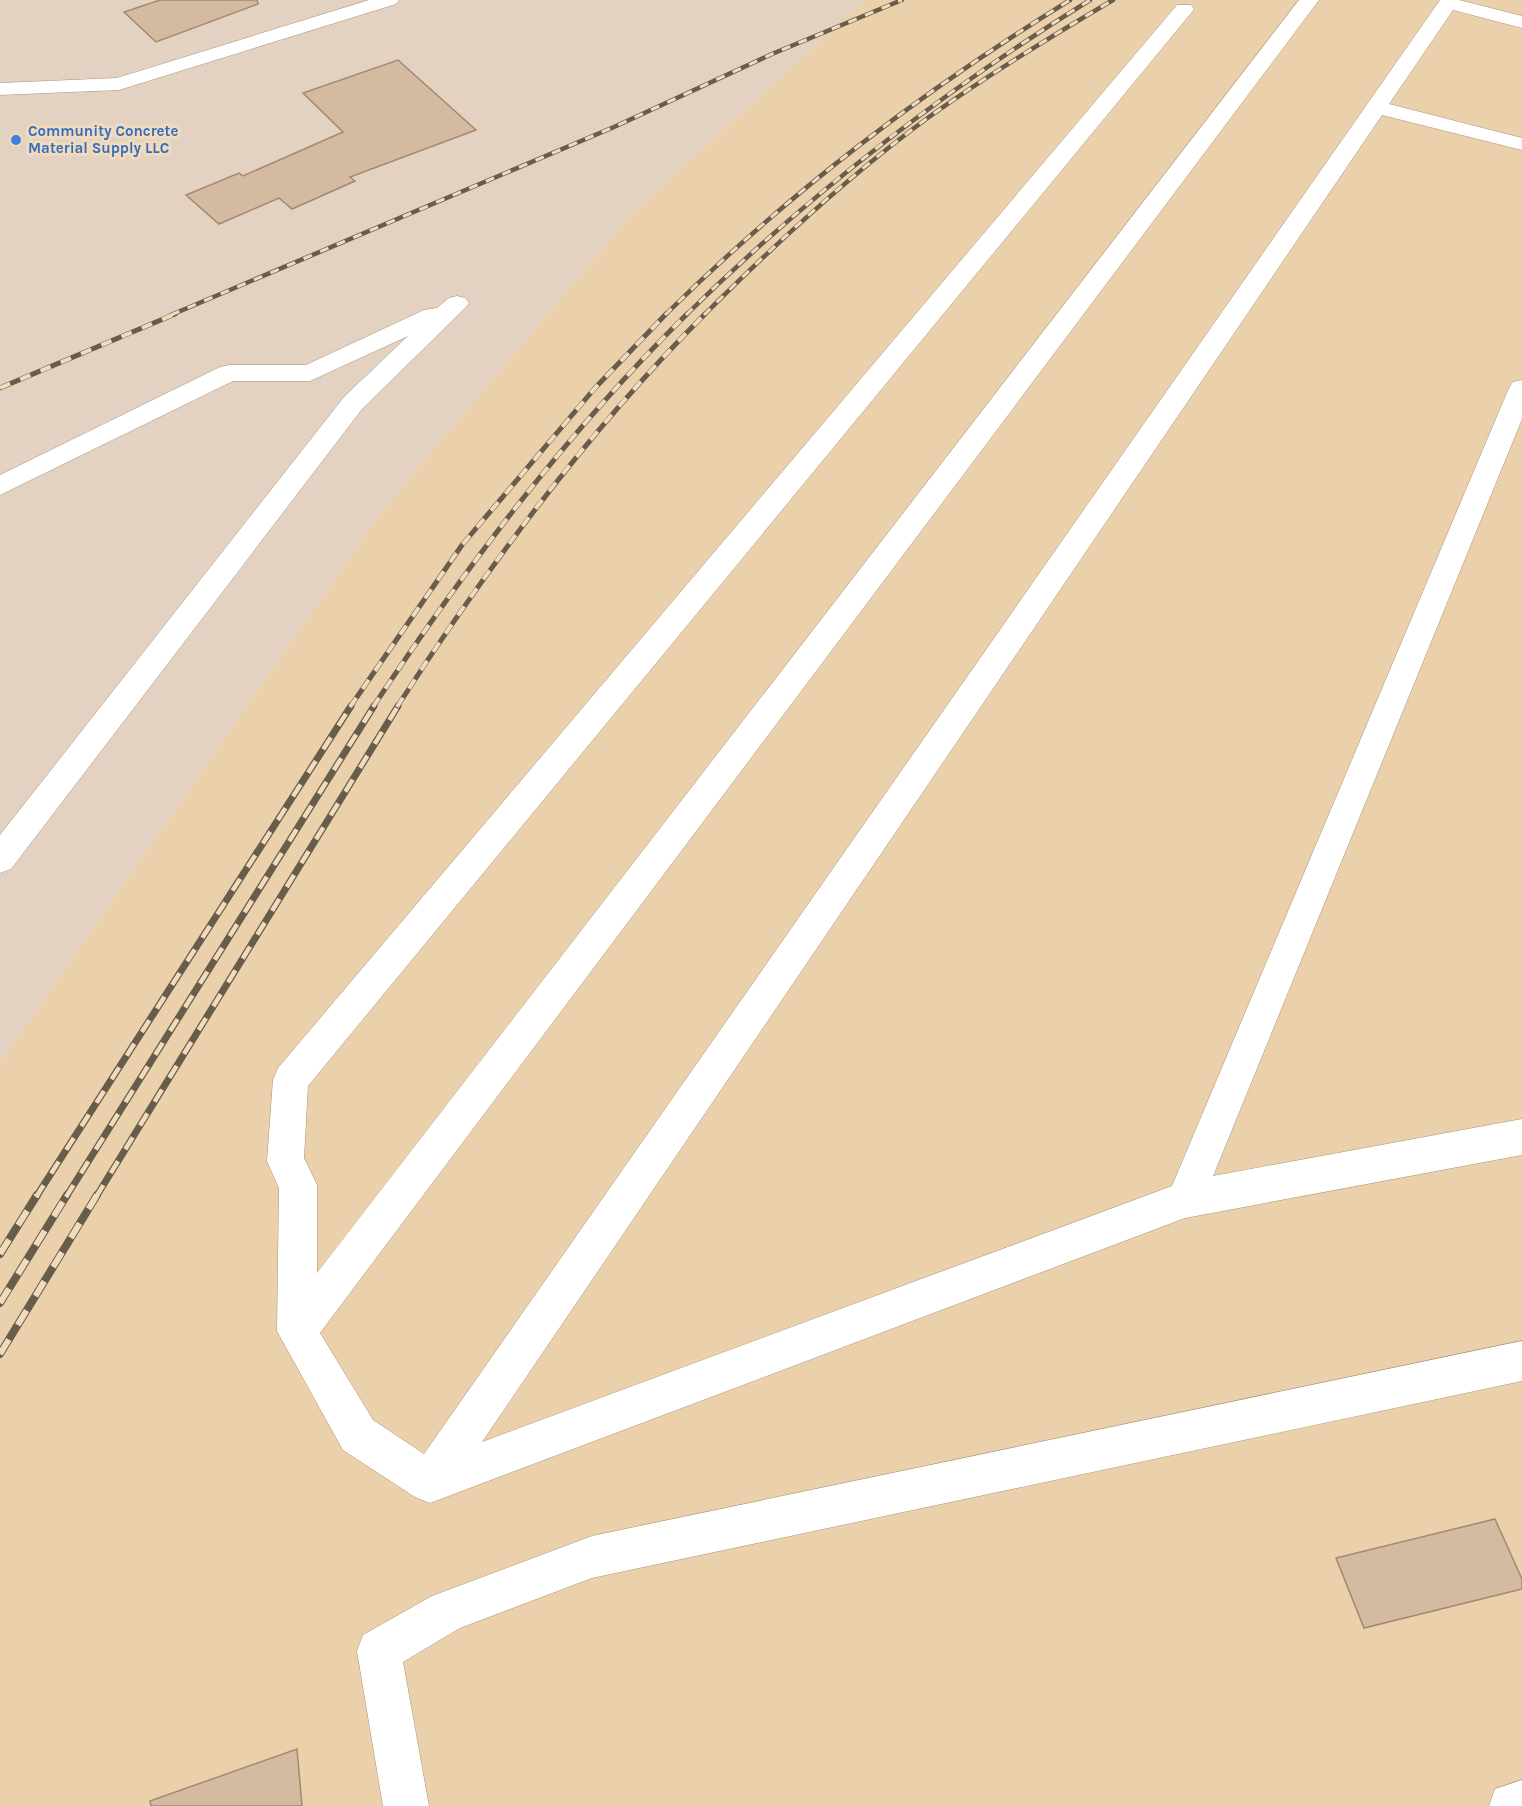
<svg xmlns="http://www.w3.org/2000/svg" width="1522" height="1806" font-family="Karla,sans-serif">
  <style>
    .industrial { fill: #e3d1c1 }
    .built { fill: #ebd0ac }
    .building { fill: #d4baa0; stroke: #a28970; stroke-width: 1.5 }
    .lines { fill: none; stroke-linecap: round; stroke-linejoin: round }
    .minor-casing { stroke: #aa9579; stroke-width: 1 }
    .minor { fill: #fff; fill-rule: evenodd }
    .rail-far3-casing { stroke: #685c4a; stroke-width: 4.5 }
    .rail-far2-casing { stroke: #685c4a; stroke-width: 5 }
    .rail-far1-casing { stroke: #685c4a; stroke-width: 7 }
    .rail-casing { stroke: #685c4a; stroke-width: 8 }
    .rail-far3 { stroke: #f1dbbd; stroke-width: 3; stroke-dasharray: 9; stroke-linecap: butt }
    .rail-far2 { stroke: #f1dbbd; stroke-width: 4; stroke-dasharray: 11; stroke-linecap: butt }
    .rail-far1 { stroke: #f1dbbd; stroke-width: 4.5; stroke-dasharray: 14; stroke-linecap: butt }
    .rail { stroke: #f1dbbd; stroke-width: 6; stroke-dasharray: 17; stroke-linecap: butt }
    .shop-dot { fill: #3f7fe0; stroke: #f1dbbd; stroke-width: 2 }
    .labels { text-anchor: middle; stroke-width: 6; stroke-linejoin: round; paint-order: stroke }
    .far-shop-label { font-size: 15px; font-weight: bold; fill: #366cbe; stroke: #f1dbbd; text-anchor: start }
  </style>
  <rect width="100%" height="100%" fill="#f1dbbd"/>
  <path class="industrial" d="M0,0H865L633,213L382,511L0,1063Z"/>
  <path class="built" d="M865,0H1522V1806H0V1063L382,511L633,213Z"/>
  <path class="building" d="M160,0H257L258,4L156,42L124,12Z
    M398,60L476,130L350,177L355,181L292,209L279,198L219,224L186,195L239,173L243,176L343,132L303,93Z
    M1495,1519L1522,1579V1589L1364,1628L1336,1558Z
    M297,1749L302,1806H151L150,1801Z"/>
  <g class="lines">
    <g class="minor-casing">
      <path id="minor" d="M369,0H399L396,4L119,90L0,95V83L117,78Z
        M1299,0H1319L320,1333L373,1420L424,1454L1440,0H1459L1522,16V28L1453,10L1389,104L1522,138V150L1382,115L482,1442L1172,1186L1509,388L1513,382L1522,380V419L1213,1176L1522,1119V1155L1185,1218L430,1503L415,1497L343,1450L277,1331L279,1188L267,1161L273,1080L278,1068L1177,5H1191L1194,9L1191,13L308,1086L304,1158L317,1185V1273Z
        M457,296L465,298L469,303L465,308L362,409L11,869L0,873V835L344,397L408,336L310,381H233L0,495V475L220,367L229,365H306L424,310L437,308L449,298Z
        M1522,1341V1381L592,1578L460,1628L403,1662L429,1806H383L357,1651L363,1635L432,1596L592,1536Z
        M1522,1780V1806H1489L1495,1789Z"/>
    </g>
    <use href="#minor" class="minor"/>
    <g class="rail-far3-casing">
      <path id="rail-far3" d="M171,315L614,127L772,54L902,0
        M665,315C791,191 920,93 1070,0
        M686,315C810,193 942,92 1090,0
        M704,315C774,245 848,176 929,117C988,75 1050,37 1113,0"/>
    </g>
    <g class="rail-far2-casing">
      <path id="rail-far2" d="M0,388L175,314
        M350,707L462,545L595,388L666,314
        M373,707C466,567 567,432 687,314
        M397,707C487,567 587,432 705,314"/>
    </g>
    <g class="rail-far1-casing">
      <path id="rail-far1" d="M36,1197L351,706
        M66,1197L374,706
        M96,1197L398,706"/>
    </g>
    <g class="rail-casing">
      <path id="rail" d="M0,1254L37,1195
        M0,1303L67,1195
        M0,1354L97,1195"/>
    </g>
    <use href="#rail-far3" class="rail-far3"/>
    <use href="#rail-far2" class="rail-far2"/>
    <use href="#rail-far1" class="rail-far1"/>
    <use href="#rail" class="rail"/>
  </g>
  <circle class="shop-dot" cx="16" cy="140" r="6"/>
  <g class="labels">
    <g class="far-shop-label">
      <text x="28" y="136">Community Concrete<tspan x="28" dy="17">Material Supply LLC</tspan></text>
    </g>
  </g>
</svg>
